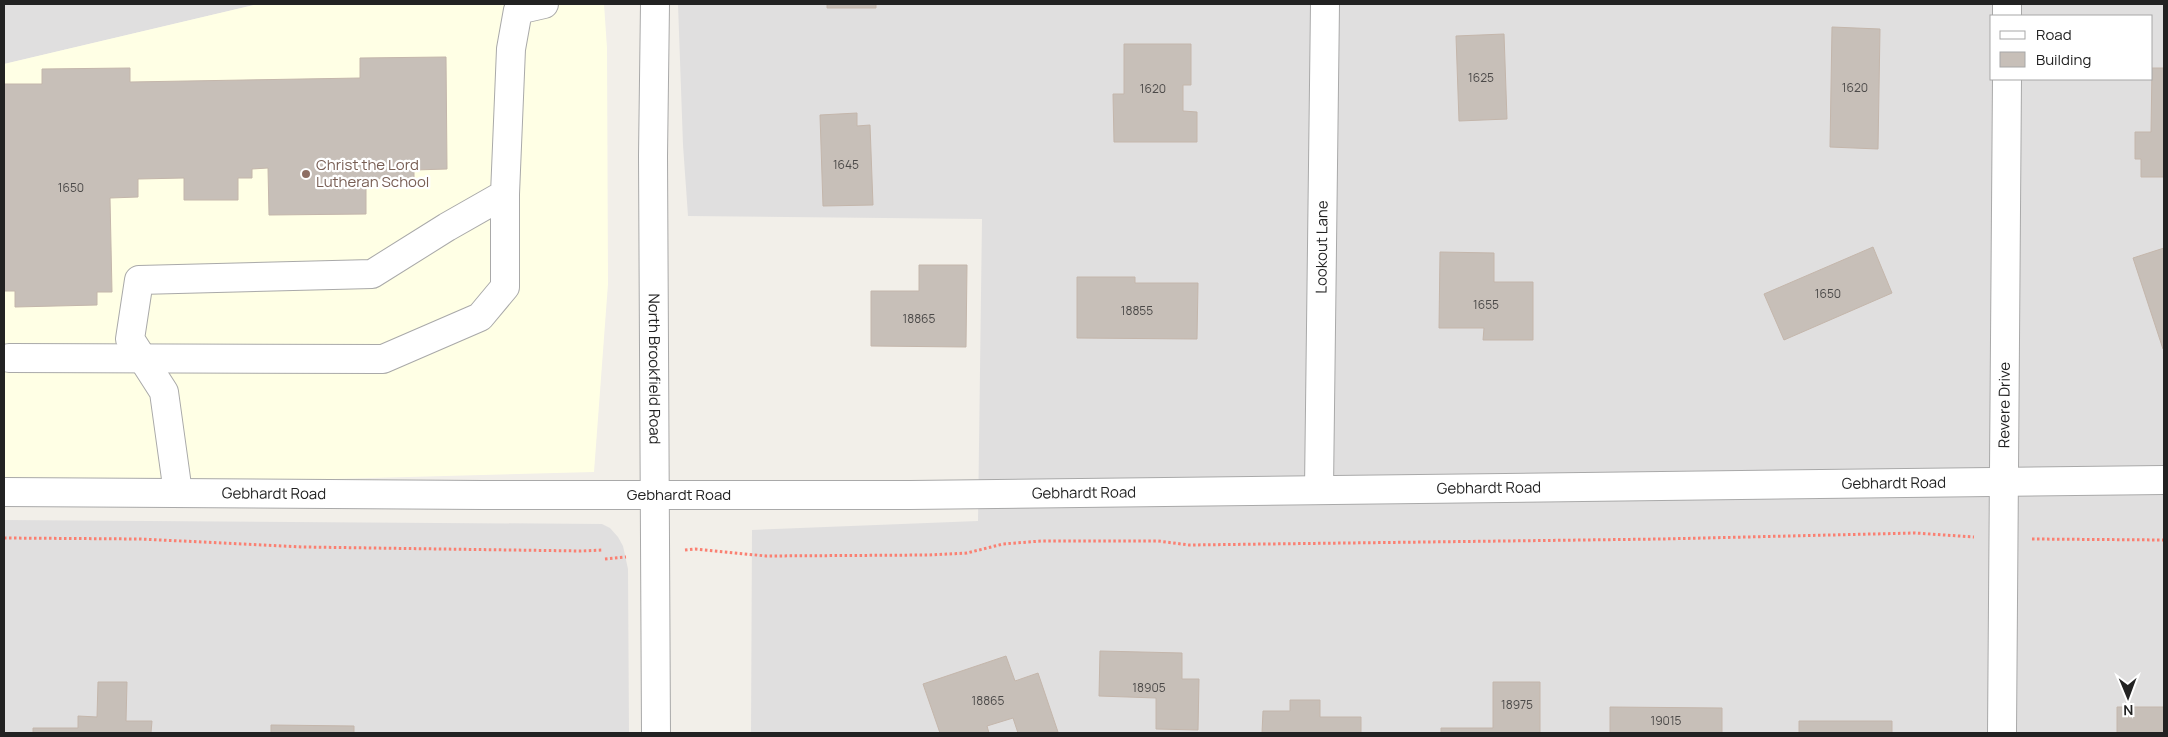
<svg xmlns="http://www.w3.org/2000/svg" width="2168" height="737" font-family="Manrope,sans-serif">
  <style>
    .residential { fill: #e0dfdf; fill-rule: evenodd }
    .education { fill: #ffffe5 }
    .building { fill: #c7bfb8; stroke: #c4b6ab }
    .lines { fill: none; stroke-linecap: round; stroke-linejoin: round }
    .minor-casing { stroke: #a9a9a9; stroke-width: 30 }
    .path { stroke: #fa8072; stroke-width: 3; stroke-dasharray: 2.5 2.5; stroke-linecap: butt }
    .minor { stroke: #fff; stroke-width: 28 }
    .education-dot { fill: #8d6e63; stroke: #fff; stroke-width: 2 }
    .labels { text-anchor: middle; stroke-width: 4.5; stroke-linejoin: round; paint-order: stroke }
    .number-label { font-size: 12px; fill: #4b4948 }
    .education-label { font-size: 15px; fill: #785e54; stroke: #fff; text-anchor: start }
    .street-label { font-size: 15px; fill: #222; stroke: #fff }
  </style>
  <rect width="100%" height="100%" fill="#f2efe9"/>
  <path class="residential" d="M4,4H258L4,64Z
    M678,4H2164V733H751L752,530L978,521L982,219L688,216L683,145ZM1992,16H2152V79H1992Z
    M4,520L602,524L610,528L618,537L623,546L628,569L629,733H4Z"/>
  <path class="education" d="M258,4H604L607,48L608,284L594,472L334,479H4V64Z"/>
  <path class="building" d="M827,4H876V8H827Z
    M1832,27L1880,29L1878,149L1830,147Z
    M1504,34L1507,119L1459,121L1456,36Z
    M1124,44H1191V85H1183V111L1197,112V142H1114L1113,94H1124Z
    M446,57L447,169L414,170V178L366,179V214L269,215L268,168L252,169V178H238V200H184V178L138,179V197L110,198L112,292H97V305L15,307V291H4V84H42V69L130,68V82L360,78V58Z
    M2152,68H2164V177H2141V159H2135V132H2151Z
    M857,113V126L870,125L873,205L823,206L820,115Z
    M1873,247L1892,293L1784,340L1764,294Z
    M2164,248V348L2163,349L2133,258Z
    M1440,252L1494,253V282H1533V340H1483L1484,328H1439Z
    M919,265H967L966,347L871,346V291H919Z
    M1077,277H1135V283H1198L1197,339L1077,338Z
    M1100,651L1182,653V679H1199L1198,730L1156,729V698L1099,696Z
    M1006,656L1015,681L1038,673L1058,732L1018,733L1013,718L987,726L989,733H940L923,684Z
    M98,682H127L126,721H152L151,733H33V728H78V716L97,717Z
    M1493,682H1540V733H1441V728H1493Z
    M1290,700H1320V717H1361V733H1262L1263,711H1290Z
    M1610,707L1722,708V733H1610Z
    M2117,707H2164V733H2117Z
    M1799,721H1892V733H1799Z
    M271,725L354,726V733H271Z"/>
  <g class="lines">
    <g class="minor-casing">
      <g id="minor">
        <path id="s1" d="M655,4L653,156L656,733"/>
        <path d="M2007,4V16"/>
        <path d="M9,358L383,359L480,317L505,287V194"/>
        <path id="s2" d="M1319,489L1325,4"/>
        <path id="s3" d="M4,492L482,495H910L2164,480"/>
        <path d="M178,493L164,392L130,339L139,280L372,274L447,227L505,194L511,49L518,10L544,4"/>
        <path id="s4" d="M2002,733L2007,79"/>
      </g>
    </g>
    <path class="path" d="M4,538L141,539L303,547L581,551L603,550
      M2032,539L2164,540
      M685,550L695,549L766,556L929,555L967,553L1003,544L1041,541H1158L1189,545L1662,539L1915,533L1974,537
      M605,559L626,557"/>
    <use href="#minor" class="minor"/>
  </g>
  <circle class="education-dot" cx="306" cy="174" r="5"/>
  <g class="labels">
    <g class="number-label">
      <text x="1481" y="82">1625</text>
      <text x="1855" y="92">1620</text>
      <text x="1153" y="93">1620</text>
      <text x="846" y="169">1645</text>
      <text x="71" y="192">1650</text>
      <text x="1828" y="298">1650</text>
      <text x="1486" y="309">1655</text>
      <text x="1137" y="315">18855</text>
      <text x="919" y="323">18865</text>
      <text x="1149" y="692">18905</text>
      <text x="988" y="705">18865</text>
      <text x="1517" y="709">18975</text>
      <text x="1666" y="725">19015</text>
    </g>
    <g class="education-label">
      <text x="316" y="170">Christ the Lord<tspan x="316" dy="17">Lutheran School</tspan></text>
    </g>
    <g class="street-label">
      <text dy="5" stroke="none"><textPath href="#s2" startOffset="242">Lookout Lane</textPath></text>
      <text dy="5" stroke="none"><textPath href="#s1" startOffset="365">North Brookfield Road</textPath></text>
      <text dy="5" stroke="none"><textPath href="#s4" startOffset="328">Revere Drive</textPath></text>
      <text dy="5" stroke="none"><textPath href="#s3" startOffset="1890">Gebhardt Road</textPath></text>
      <text dy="5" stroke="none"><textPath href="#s3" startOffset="1485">Gebhardt Road</textPath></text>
      <text dy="5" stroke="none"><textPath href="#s3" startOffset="1080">Gebhardt Road</textPath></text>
      <text dy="5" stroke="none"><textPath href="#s3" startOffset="270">Gebhardt Road</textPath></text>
      <text dy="5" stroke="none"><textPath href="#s3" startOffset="675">Gebhardt Road</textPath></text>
    </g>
  </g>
  <rect width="2168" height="737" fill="none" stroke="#222222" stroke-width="10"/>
  <rect x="1990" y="15" width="162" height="65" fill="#ffffff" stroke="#a7a7a7"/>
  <rect x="2000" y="31" width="25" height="8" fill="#ffffff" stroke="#a7a7a7"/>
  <text x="2036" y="40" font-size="15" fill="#222222">Road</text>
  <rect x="2000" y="52" width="25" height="15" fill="#c7bfb8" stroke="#a7a7a7"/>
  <text x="2036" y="65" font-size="15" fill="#222222">Building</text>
  <g transform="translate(2128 697) rotate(179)" stroke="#ffffff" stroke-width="4" paint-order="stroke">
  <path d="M0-4L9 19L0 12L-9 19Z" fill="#222222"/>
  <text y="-8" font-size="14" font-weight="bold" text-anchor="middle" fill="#222222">N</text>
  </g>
</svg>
